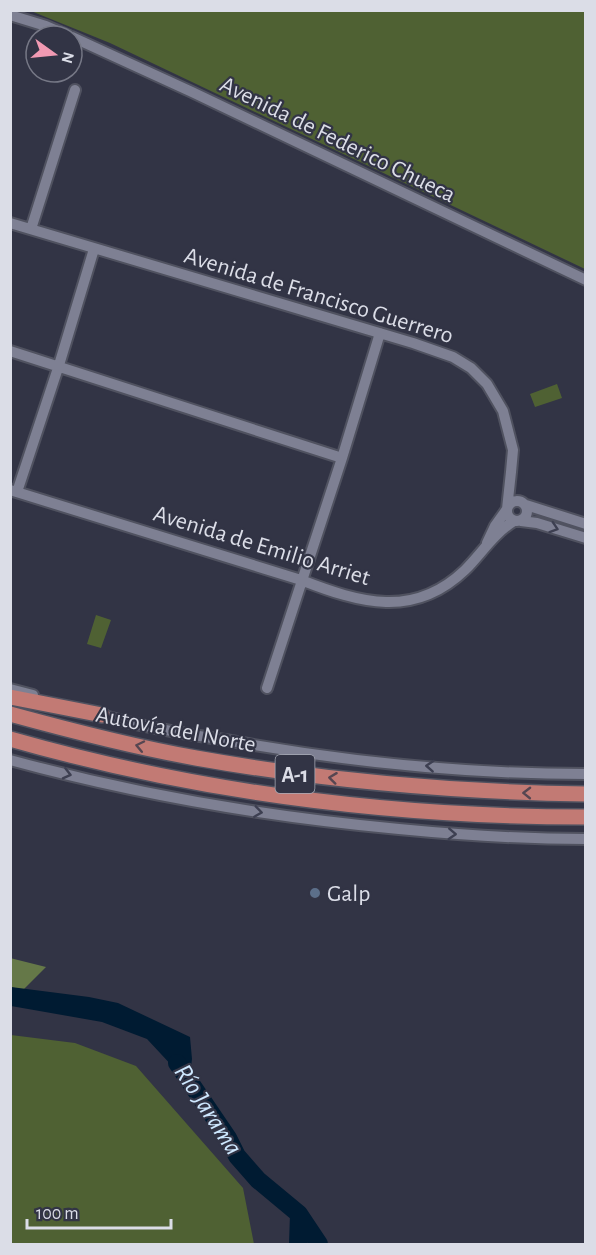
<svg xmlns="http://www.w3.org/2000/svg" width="596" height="1255" font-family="'Alegreya Sans',sans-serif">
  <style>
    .green { fill: #4f6133 }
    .forest { fill: #657848 }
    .water { fill: #001b32 }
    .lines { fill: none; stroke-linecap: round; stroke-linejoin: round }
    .river { stroke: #001b32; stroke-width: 18 }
    .minor-casing { stroke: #505260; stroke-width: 14 }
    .highway-casing { stroke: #505260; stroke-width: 18 }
    .minor { stroke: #7e8093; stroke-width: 10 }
    .highway { stroke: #c27a74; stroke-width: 15 }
    .oneway { stroke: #3d3f51 }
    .oneway2 { stroke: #564651 }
    .service-dot { fill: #5c6f8a; stroke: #323445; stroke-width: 2 }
    .labels { text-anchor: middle; stroke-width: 4.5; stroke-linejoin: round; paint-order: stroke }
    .shield { fill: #323445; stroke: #a8aab6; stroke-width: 1.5 }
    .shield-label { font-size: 22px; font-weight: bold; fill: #dbdde7 }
    .street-label { font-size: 24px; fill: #dbdde7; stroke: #323445 }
    .poi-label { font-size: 24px; fill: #dbdde7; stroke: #323445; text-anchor: start }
    .water-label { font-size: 26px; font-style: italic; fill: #cee8ff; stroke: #323445 }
  </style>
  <rect width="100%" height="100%" fill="#323445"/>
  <path class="green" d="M31,11H585V269L110,43Z
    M557,384L562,398L535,407L530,394Z
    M96,615L111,620L101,648L87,644Z
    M11,1035L75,1043L136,1066L243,1188L254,1244H11Z"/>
  <path class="forest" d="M10,958L46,967L23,990L11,987Z"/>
  <path class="water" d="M11,987L89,997L118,1003L190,1037L192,1059L189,1083L181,1081L174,1068L147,1039L102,1022L11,1006Z"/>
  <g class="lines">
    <path class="river" d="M177,1063L228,1138L237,1156L258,1180L299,1214L319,1244
      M298,1244L299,1214"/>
    <g class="minor-casing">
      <path id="minor" d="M10,15L46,26L69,36
        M72,37L192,92L586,280
        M10,223L413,343L453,357L471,368L487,384L503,411L513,450L511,472L507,509L495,526L487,543
        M31,229L75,90
        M10,351L342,458
        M10,490L301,580C360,603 414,619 465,570C482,553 493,534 514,521
        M17,492L59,365L94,249
        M507 511a10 10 0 1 1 20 0a10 10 0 1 1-20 0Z
        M526,505L586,524
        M521,521L537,523L586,538
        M267,688L342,458L380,333
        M10,689L33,695
        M97,714C141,727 187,734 231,741C348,762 467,774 586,774
        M10,760C138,795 268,817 399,829C461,835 523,839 586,839"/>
    </g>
    <g class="highway-casing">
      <path id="highway" d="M10,697L102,715
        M10,714C72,731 134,747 196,758C325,781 455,792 586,794
        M10,739C196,792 393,817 586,817"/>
    </g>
    <use href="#minor" class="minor"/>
    <use href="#highway" class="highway"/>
  </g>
  <defs><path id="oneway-chevron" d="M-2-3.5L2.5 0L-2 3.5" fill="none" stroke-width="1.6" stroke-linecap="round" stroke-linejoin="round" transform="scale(1.5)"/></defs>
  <g class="oneway">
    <use href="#oneway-chevron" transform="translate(554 528) rotate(18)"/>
    <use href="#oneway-chevron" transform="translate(430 766) rotate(-176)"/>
    <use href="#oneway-chevron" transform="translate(67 774) rotate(14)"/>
    <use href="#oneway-chevron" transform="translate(258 812) rotate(8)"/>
    <use href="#oneway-chevron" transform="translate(452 834) rotate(3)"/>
  </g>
  <g class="oneway2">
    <use href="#oneway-chevron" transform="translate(140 746) rotate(-168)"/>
    <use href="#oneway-chevron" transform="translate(333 778) rotate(-173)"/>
    <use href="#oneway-chevron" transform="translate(527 793) rotate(-179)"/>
  </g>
  <circle class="service-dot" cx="315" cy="893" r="6"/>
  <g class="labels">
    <rect class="shield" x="275.5" y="755" width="39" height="38" rx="4.5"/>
    <g class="shield-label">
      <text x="295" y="782">A-1</text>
    </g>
    <g class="street-label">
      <text transform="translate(338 139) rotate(26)" y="8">Avenida de Federico Chueca</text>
      <text transform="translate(319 295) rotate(17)" y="8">Avenida de Francisco Guerrero</text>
      <text transform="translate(262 545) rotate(17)" y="8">Avenida de Emilio Arriet</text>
      <text transform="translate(176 729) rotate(11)" y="8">Autovía del Norte</text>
    </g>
    <g class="poi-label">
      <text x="327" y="901">Galp</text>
    </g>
    <g class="water-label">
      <text transform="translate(209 1109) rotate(57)" y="9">Río Jarama</text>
    </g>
  </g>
  <rect width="596" height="1255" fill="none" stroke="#dbdde7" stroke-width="24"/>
  <g transform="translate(54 54) rotate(105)"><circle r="28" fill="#323445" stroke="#767886" stroke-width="1.5"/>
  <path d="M0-4.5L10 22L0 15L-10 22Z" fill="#f19ab3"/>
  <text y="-9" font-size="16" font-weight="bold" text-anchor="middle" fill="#dbdde7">N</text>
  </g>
  <path d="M27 1219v9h144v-9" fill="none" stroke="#dbdde7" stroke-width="3"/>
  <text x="36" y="1219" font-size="18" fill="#dbdde7" stroke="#323445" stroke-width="4.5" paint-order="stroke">100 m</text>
</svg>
